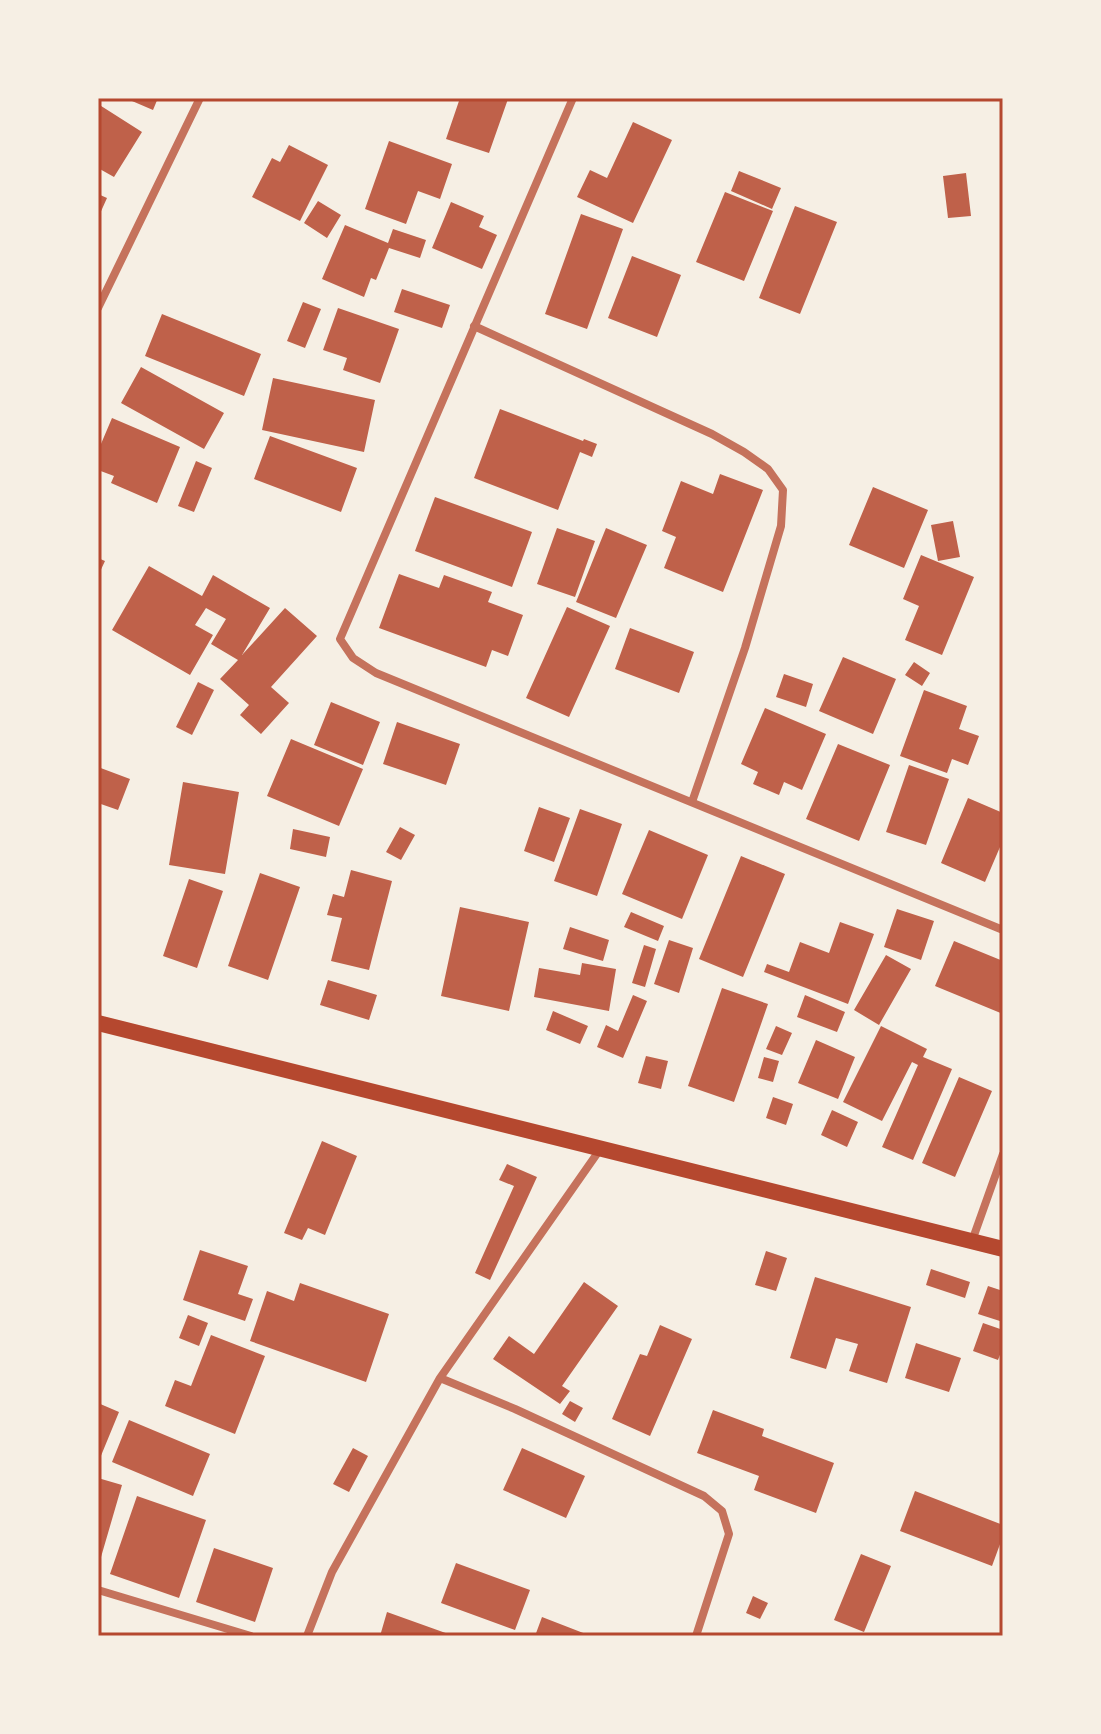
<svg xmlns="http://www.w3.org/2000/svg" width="1101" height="1734" font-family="Quicksand,sans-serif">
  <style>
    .building { fill: #bf614a }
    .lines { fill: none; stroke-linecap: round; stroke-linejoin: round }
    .minor { stroke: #c5725c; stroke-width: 8 }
    .secondary { stroke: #b5482f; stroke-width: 16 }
    .neatline { fill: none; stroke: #b5482f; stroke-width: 3 }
  </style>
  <rect width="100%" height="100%" fill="#f6efe4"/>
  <path class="building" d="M125,98H158L153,110Z
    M460,98L508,99L489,153L446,139Z
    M98,104L142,132L114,177L98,168Z
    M633,122L672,140L633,223L577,197L590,170L607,178Z
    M389,141L452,164L440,199L418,191L406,224L365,209Z
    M289,145L328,165L300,221L252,197L272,158L280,162Z
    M739,171L781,188L772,209L731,191Z
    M966,173L971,216L948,218L943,176Z
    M725,192L773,211L744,281L696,262Z
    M98,194L107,198L98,218Z
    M318,201L341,215L327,238L304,223Z
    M451,202L484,216L479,227L497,235L482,269L432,248Z
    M795,206L837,222L800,314L759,298Z
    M581,214L623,229L587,329L545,314Z
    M345,225L388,243L393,229L426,240L420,258L389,248L376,280L371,278L364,297L322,279Z
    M632,256L681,275L657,337L608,318Z
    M402,289L450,305L442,328L394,312Z
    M303,302L321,309L305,348L287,341Z
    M338,308L399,329L380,383L343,370L347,358L323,350Z
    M162,314L261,354L244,396L145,356Z
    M141,367L224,413L204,449L121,403Z
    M273,378L375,400L364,452L262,430Z
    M500,409L583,441L584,439L597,444L592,457L580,452L558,510L474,478Z
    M112,418L180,447L157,503L111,483L114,476L98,470V451Z
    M270,436L357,468L341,512L254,479Z
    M196,461L212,468L194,512L178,506Z
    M720,474L763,490L723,592L664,568L676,537L662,531L681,481L713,494Z
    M873,487L928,510L904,568L849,545Z
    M435,497L532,532L512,587L415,551Z
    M953,521L960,557L938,561L931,525Z
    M557,528L595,541L575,597L537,584Z
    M606,528L647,545L616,618L576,602Z
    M921,555L974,577L942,655L905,640L919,606L903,599Z
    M98,558L105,561L98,576Z
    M149,566L202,596L213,575L270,608L242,655L285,608L317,636L271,687L289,703L261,734L240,715L249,705L220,679L238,660L211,644L226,619L206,608L195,625L213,635L190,675L112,630Z
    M399,574L439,588L444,575L492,592L488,602L523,615L508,656L492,650L486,667L379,628Z
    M567,607L610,626L569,717L526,698Z
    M630,628L694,652L679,693L615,669Z
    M843,657L896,679L873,734L819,711Z
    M914,662L930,673L922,686L905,675Z
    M784,674L813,684L806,707L776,697Z
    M198,682L214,690L192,735L176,727Z
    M924,690L967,706L959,729L979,736L968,765L952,759L947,773L900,756Z
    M331,702L380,722L363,765L314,745Z
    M765,708L826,734L802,790L784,782L779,795L753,784L758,772L741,764Z
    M397,722L460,744L446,785L383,764Z
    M291,739L363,769L339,826L267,796Z
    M838,744L890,765L859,841L806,819Z
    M909,765L949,779L926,845L886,832Z
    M98,767L130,779L118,810L98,803Z
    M183,782L239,792L225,874L169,865Z
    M968,798L1003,813V840L985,882L941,863Z
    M539,807L570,818L554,862L524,851Z
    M580,809L622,824L597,896L554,881Z
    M400,827L415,835L401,860L386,852Z
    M293,829L330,837L326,857L290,849Z
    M649,830L708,855L682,919L622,894Z
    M741,856L785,874L743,977L699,959Z
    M351,870L392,881L369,970L331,961L342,918L327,915L333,894L344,897Z
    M260,873L300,887L268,980L228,966Z
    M189,879L223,891L197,968L163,956Z
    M460,907L529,922L509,1011L441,996Z
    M897,909L934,921L921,960L884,947Z
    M631,912L664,926L658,941L624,927Z
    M840,922L874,934L848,1004L764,972L767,964L789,972L800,942L829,953Z
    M570,927L609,940L603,961L563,949Z
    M669,940L693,948L679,993L654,984Z
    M954,941L1003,961V1014L935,986Z
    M644,945L656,949L645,987L632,983Z
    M886,955L911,969L879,1025L854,1010Z
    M582,963L616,969L609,1011L534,997L539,968L580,975Z
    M328,980L377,995L369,1020L320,1005Z
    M722,988L768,1004L734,1102L688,1086Z
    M633,995L647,1001L623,1058L597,1047L606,1025L618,1031Z
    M805,995L845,1012L837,1032L797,1017Z
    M553,1011L588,1026L580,1044L546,1030Z
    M776,1026L792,1033L782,1055L766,1049Z
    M881,1026L927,1049L923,1057L952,1069L913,1160L882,1147L918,1065L912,1062L882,1121L843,1102Z
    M816,1040L855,1057L838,1099L798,1083Z
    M646,1056L668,1061L661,1089L638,1083Z
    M764,1057L779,1061L773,1082L758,1078Z
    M959,1077L992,1091L955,1177L922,1163Z
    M773,1097L793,1104L786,1125L766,1118Z
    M832,1110L858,1122L847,1147L821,1135Z
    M322,1141L357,1156L325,1235L308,1228L302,1240L284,1233Z
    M507,1164L537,1177L490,1280L475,1273L514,1186L499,1180Z
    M200,1250L248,1266L238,1294L253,1299L245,1321L183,1300Z
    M766,1251L787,1258L776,1291L755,1285Z
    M931,1269L970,1282L965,1298L926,1285Z
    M815,1277L911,1307L887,1383L849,1371L858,1344L836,1338L826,1369L790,1358Z
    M584,1282L618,1306L562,1386L570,1391L560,1404L493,1359L509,1336L534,1354Z
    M300,1283L389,1314L366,1382L250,1341L267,1291L294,1301Z
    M988,1286L1003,1291V1322L978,1314Z
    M188,1315L208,1323L199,1346L179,1338Z
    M983,1323L1003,1330V1347L998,1360L973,1351Z
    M660,1325L692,1339L650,1436L612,1419L640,1354L647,1356Z
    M211,1335L265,1356L235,1434L165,1406L175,1380L191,1386Z
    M916,1343L961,1358L949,1392L905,1378Z
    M570,1401L583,1408L575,1422L562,1414Z
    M98,1403L119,1412L98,1463Z
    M713,1410L764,1429L762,1436L834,1463L816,1513L754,1490L759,1476L697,1453Z
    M129,1420L210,1454L193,1496L112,1462Z
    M353,1448L368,1456L349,1492L333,1484Z
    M522,1448L585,1476L566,1518L503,1490Z
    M98,1478L122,1485L99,1564H98Z
    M915,1491L1003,1525V1536L992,1566L900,1531Z
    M137,1496L206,1520L179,1598L110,1574Z
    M214,1548L273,1568L255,1622L196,1602Z
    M861,1554L891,1566L864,1632L834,1620Z
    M456,1563L530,1590L515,1630L441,1603Z
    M753,1596L768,1603L760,1619L746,1613Z
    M387,1612L454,1636H380Z
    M542,1617L591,1636H535Z"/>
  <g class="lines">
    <path class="minor" d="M573,98L340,639L353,658L376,673L1003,930
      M98,308L200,98
      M474,326L712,434L744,452L768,469L783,490L781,526L745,648L692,802
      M972,1241L1003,1154
      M440,1378L515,1409L704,1496L722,1511L729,1534L696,1636
      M98,1590L251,1636
      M307,1636L332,1572L440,1378L601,1148"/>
    <path class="secondary" d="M98,1023L1003,1249"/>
  </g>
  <rect width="1101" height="1734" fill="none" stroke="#f6efe4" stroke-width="200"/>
  <rect x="100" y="100" width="901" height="1534" class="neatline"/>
</svg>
